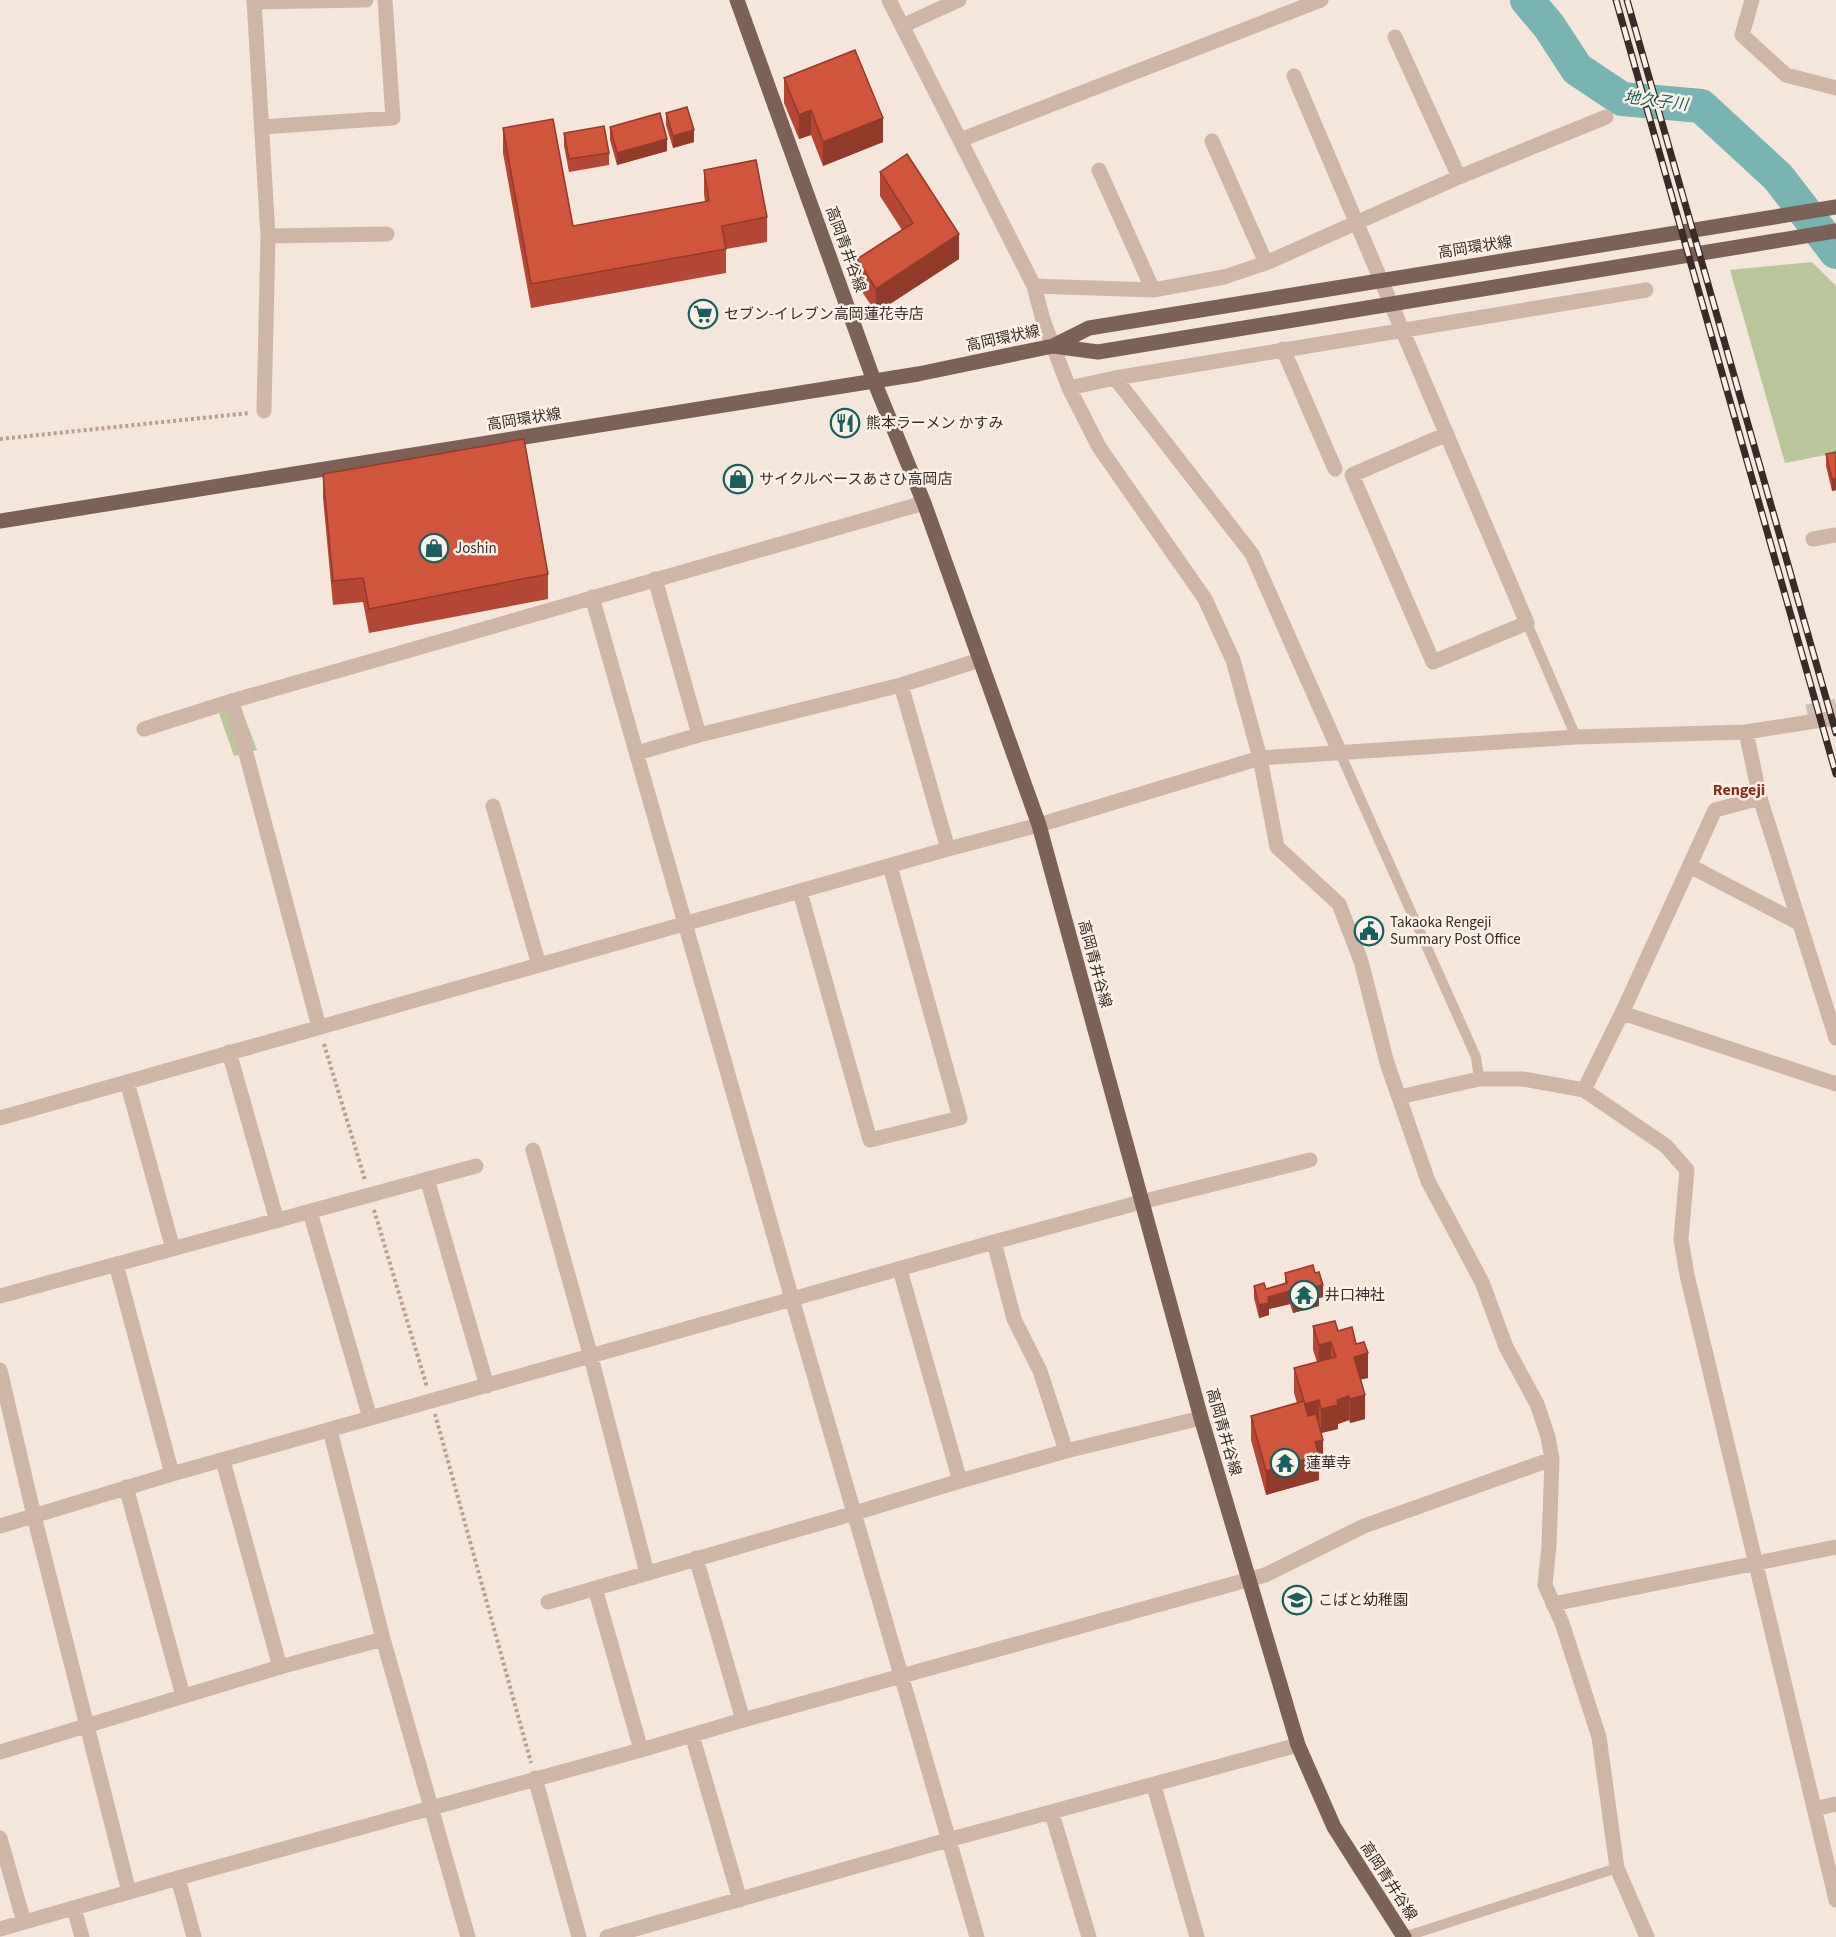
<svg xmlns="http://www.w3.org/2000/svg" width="1836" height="1937" font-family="'Source Sans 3','Noto Sans JP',sans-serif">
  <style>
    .green { fill: #bac59a }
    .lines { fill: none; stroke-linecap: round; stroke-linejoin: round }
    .river { stroke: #77b4b2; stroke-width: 34 }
    .street-tunnel { stroke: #cfc1b7; stroke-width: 15; stroke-dasharray: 15 8; stroke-linecap: butt }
    .path { stroke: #ba9e90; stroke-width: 4; stroke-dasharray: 3 3; stroke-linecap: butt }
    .lane { stroke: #ceb5a6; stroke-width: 10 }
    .street { stroke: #ceb5a6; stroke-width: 15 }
    .primary { stroke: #7c6157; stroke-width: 15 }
    .rail-casing { stroke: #392c27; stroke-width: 7 }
    .rail { stroke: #fbf1e8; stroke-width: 4.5; stroke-dasharray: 14; stroke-linecap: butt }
    .wall { fill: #b44834 }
    .shaded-wall { fill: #923b2a }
    .building { fill: #d1543c; stroke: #923b2a; stroke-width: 1.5 }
    .labels { text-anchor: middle; stroke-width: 5; stroke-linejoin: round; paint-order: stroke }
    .street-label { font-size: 15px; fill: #392c27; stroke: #fbf1e8 }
    .poi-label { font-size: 15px; fill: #392c27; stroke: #fbf1e8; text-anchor: start }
    .water-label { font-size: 16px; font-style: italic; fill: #195f5d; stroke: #fbf1e8 }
    .neighbourhood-label { font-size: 16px; font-weight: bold; fill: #902b19; stroke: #fbf1e8 }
  </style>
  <rect width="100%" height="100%" fill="#f4e6db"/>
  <path class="green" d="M1812,262L1836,286V453L1785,463L1730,270Z
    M240,705L257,750L234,756L219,713Z"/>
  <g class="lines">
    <path class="river" d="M1527,0L1549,26L1577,69L1622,99L1701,106L1778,177L1836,252"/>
    <path class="street-tunnel" d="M1807,712L1836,706"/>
    <path class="path" d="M0,439L250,413
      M324,1044L365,1180
      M374,1210L427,1387
      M435,1414L531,1763"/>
    <path class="lane" d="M1527,623L1576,737
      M1340,753L1476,1057L1479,1079
      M1404,1937L1617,1868"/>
    <path class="street" d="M254,0L268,236L264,411
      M889,0L1034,286L1043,320L1069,388L1099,447L1205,599L1233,660L1260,758L1277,847L1339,904L1361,961L1387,1063L1428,1181L1482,1282L1506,1347L1537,1404L1548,1437L1552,1459L1549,1546L1545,1585L1562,1623L1599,1737L1617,1868L1647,1937
      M1752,0L1742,35L1786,75L1836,88
      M254,2L366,0
      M902,26L959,0
      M1395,37L1459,177
      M1294,76C1372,258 1450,440 1527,623L1433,662L1352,475L1447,434
      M262,127L393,118L385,0
      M960,140L1321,0
      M1212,141L1266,263
      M1099,170L1153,290
      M268,236L387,234
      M1034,286L1153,290L1224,277L1266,263L1459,177L1606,117
      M1283,349L1335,469
      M1115,378L1646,290
      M1069,388L1115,378L1252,554L1340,753
      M1813,539L1836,535
      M592,597L792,1299L977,1937
      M901,685L980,660
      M232,701L319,1027
      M144,729L232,701L924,503
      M1746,732L1760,798L1836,1038
      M699,735L901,685L948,849
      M637,753L699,735L655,579
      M493,806L539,965
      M1690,866L1799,923
      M800,892L870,1140L960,1118L890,866
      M1622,1013L1836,1084
      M229,1052L277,1221
      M127,1082L173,1249
      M1584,1090L1622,1013L1715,810L1760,798
      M1399,1097L1479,1079H1523L1584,1090L1666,1146L1687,1170L1681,1239L1687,1275L1836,1900
      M0,1118L948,849L1039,825L1260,758L1576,737L1746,732L1836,718
      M533,1150L591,1357L647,1573
      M427,1179L487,1386
      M310,1212L370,1418
      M994,1242L1014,1319L1040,1371L1066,1451
      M116,1264L172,1474
      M900,1270L960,1481
      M0,1296L476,1166
      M0,1370L34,1516L129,1892
      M330,1430L383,1639L468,1937
      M223,1461L280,1667
      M126,1487L183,1696
      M0,1526L172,1474L994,1242L1141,1202L1310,1160
      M696,1558L743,1720
      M595,1588L641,1750
      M548,1602L855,1513L960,1481L1066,1451L1201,1418
      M1553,1604L1836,1547
      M692,1735L740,1900
      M0,1752L280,1667L383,1639
      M535,1778L579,1937
      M1154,1786L1197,1937
      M1814,1809L1836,1804
      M1052,1814L1089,1937
      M0,1838L24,1922
      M178,1878L194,1937
      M74,1908L82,1937
      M0,1929L178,1878L641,1750L743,1720L1265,1575L1364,1526L1552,1459
      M607,1937L948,1840L1298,1745"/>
    <path class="primary" d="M737,0L874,381L924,503L1039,825L1201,1418L1298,1745L1334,1827L1404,1937
      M1053,346L1098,352L1836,231
      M0,521L918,374L1053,346L1089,328L1836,207"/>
    <g class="rail-casing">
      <path id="rail" d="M1616,0L1836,774
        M1627,0L1836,733"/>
    </g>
    <use href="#rail" class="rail"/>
  </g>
  <path class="wall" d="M784,78L883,142L823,166L811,135L799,139L784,103Z
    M666,113L694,142L673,148L666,125Z
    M610,127L667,151L617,165L610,140Z
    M503,128L573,226L705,202L704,194V170L767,217V242L726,249V273L531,308L503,153Z
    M564,133L609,153V165L569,172L564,146Z
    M880,172L959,259L876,313L857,284V259L902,230L880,196Z
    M1836,452V490L1832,491L1826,466V454Z
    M323,474L548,574V599L369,633L363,602L333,605L323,498Z
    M1285,1273L1323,1297L1319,1298V1306L1293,1313L1290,1304L1269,1309V1315L1259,1318L1254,1298V1286L1266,1289L1285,1283Z
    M1313,1326L1338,1331L1356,1344L1368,1378L1360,1379L1365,1419L1350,1423L1349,1420L1338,1424V1429L1321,1433L1323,1464L1319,1465V1480L1266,1495L1251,1440V1416L1297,1403L1294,1393V1368L1317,1362L1313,1350Z"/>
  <path class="shaded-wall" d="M811,110V135L799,139V115Z
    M883,118V142L823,166V142Z
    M694,130V142L673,148V136Z
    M667,139V151L617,165V153Z
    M959,234V259L876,313V289Z
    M1836,478V490L1832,491V479Z
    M1323,1285V1297L1319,1298V1306L1293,1313V1300L1317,1286Z
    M1290,1291V1304L1269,1309V1315L1259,1318V1305L1268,1297Z
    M1331,1342V1366L1319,1369V1345Z
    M1368,1353V1378L1354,1381V1357Z
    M1365,1395V1419L1350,1423V1399Z
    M1349,1396V1420L1338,1424V1429L1321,1433V1409L1337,1400Z
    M1319,1400V1424L1305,1428V1404Z
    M1323,1440V1464L1319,1465V1480L1266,1495V1471L1315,1442Z"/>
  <path class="building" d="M855,50L883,118L823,142L811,110L799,115L784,78Z
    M687,107L694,130L673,136L666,113Z
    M660,113L667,139L617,153L610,127Z
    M553,119L573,226L709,201L704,170L756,160L767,217L722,226L726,249L531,284L503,128Z
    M604,126L609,153L569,159L564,133Z
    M907,154L959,234L876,289L857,259L913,223L880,172Z
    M524,439L548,574L369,609L363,578L333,581L323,474Z
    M1836,452V478L1832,479L1826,454Z
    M1313,1265L1315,1273L1319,1272L1323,1285L1317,1286L1319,1293L1293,1300L1290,1291L1268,1297L1269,1303L1259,1305L1254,1286L1264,1283L1266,1289L1287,1283L1285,1273Z
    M1335,1321L1338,1331L1352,1327L1356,1344L1364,1342L1368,1353L1354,1357L1365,1395L1350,1399L1349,1396L1337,1400L1338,1405L1321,1409L1319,1400L1305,1404L1294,1368L1336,1357L1331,1342L1319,1345L1313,1326Z
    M1304,1401L1308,1416L1316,1414L1323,1440L1315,1442L1319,1455L1266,1471L1251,1416Z"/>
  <defs>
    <g id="supermarket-ring" transform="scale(1.5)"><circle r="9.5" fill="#fbf1e8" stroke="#195f5d" stroke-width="1.5"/><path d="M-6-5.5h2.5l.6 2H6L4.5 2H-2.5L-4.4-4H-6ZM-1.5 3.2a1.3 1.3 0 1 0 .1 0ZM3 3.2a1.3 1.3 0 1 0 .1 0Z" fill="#195f5d"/></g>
    <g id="restaurant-ring" transform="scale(1.5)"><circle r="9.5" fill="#fbf1e8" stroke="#195f5d" stroke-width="1.5"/><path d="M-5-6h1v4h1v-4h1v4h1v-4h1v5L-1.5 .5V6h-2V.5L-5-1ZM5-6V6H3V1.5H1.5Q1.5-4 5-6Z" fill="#195f5d"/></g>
    <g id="shop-ring" transform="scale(1.5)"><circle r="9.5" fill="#fbf1e8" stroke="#195f5d" stroke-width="1.5"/><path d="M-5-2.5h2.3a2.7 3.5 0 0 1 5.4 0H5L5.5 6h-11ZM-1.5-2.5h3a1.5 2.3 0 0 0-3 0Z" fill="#195f5d"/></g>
    <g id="civic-ring" transform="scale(1.5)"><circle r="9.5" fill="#fbf1e8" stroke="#195f5d" stroke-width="1.5"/><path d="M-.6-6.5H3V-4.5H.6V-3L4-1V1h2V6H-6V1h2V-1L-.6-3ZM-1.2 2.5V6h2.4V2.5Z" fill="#195f5d"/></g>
    <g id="temple-ring" transform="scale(1.5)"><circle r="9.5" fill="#fbf1e8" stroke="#195f5d" stroke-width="1.5"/><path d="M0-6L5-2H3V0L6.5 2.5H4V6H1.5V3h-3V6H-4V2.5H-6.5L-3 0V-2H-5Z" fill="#195f5d"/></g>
    <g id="school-ring" transform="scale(1.5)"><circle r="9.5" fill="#fbf1e8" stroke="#195f5d" stroke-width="1.5"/><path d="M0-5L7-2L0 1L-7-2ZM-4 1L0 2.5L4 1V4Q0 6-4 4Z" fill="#195f5d"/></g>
  </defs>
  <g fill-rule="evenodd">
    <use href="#supermarket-ring" x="703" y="314"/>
    <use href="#restaurant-ring" x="845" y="423"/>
    <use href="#shop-ring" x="738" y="479"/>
    <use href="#shop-ring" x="434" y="548"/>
    <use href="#civic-ring" x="1369" y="931"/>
    <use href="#temple-ring" x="1304" y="1295"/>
    <use href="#temple-ring" x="1285" y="1463"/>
    <use href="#school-ring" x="1297" y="1600"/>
  </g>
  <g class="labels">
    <g class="street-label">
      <text transform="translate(1475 247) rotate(-9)" y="5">高岡環状線</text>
      <text transform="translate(846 249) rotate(70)" y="5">高岡青井谷線</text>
      <text transform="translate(1003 338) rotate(-12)" y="5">高岡環状線</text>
      <text transform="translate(524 419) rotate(-9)" y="5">高岡環状線</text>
      <text transform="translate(1095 964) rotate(75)" y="5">高岡青井谷線</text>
      <text transform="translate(1224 1432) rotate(74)" y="5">高岡青井谷線</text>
      <text transform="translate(1389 1881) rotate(57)" y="5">高岡青井谷線</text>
    </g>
    <g class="poi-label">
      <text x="724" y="319">セブン-イレブン高岡蓮花寺店</text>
      <text x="866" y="428">熊本ラーメン かすみ</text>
      <text x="759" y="484">サイクルベースあさひ高岡店</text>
      <text x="455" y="553">Joshin</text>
      <text x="1390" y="927">Takaoka Rengeji<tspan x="1390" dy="17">Summary Post Office</tspan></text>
      <text x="1325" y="1300">井口神社</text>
      <text x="1306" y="1468">蓮華寺</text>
      <text x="1318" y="1605">こばと幼稚園</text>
    </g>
    <g class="water-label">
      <text transform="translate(1656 100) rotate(7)" y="6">地久子川</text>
    </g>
    <g class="neighbourhood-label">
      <text x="1739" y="795">Rengeji</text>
    </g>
  </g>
</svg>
